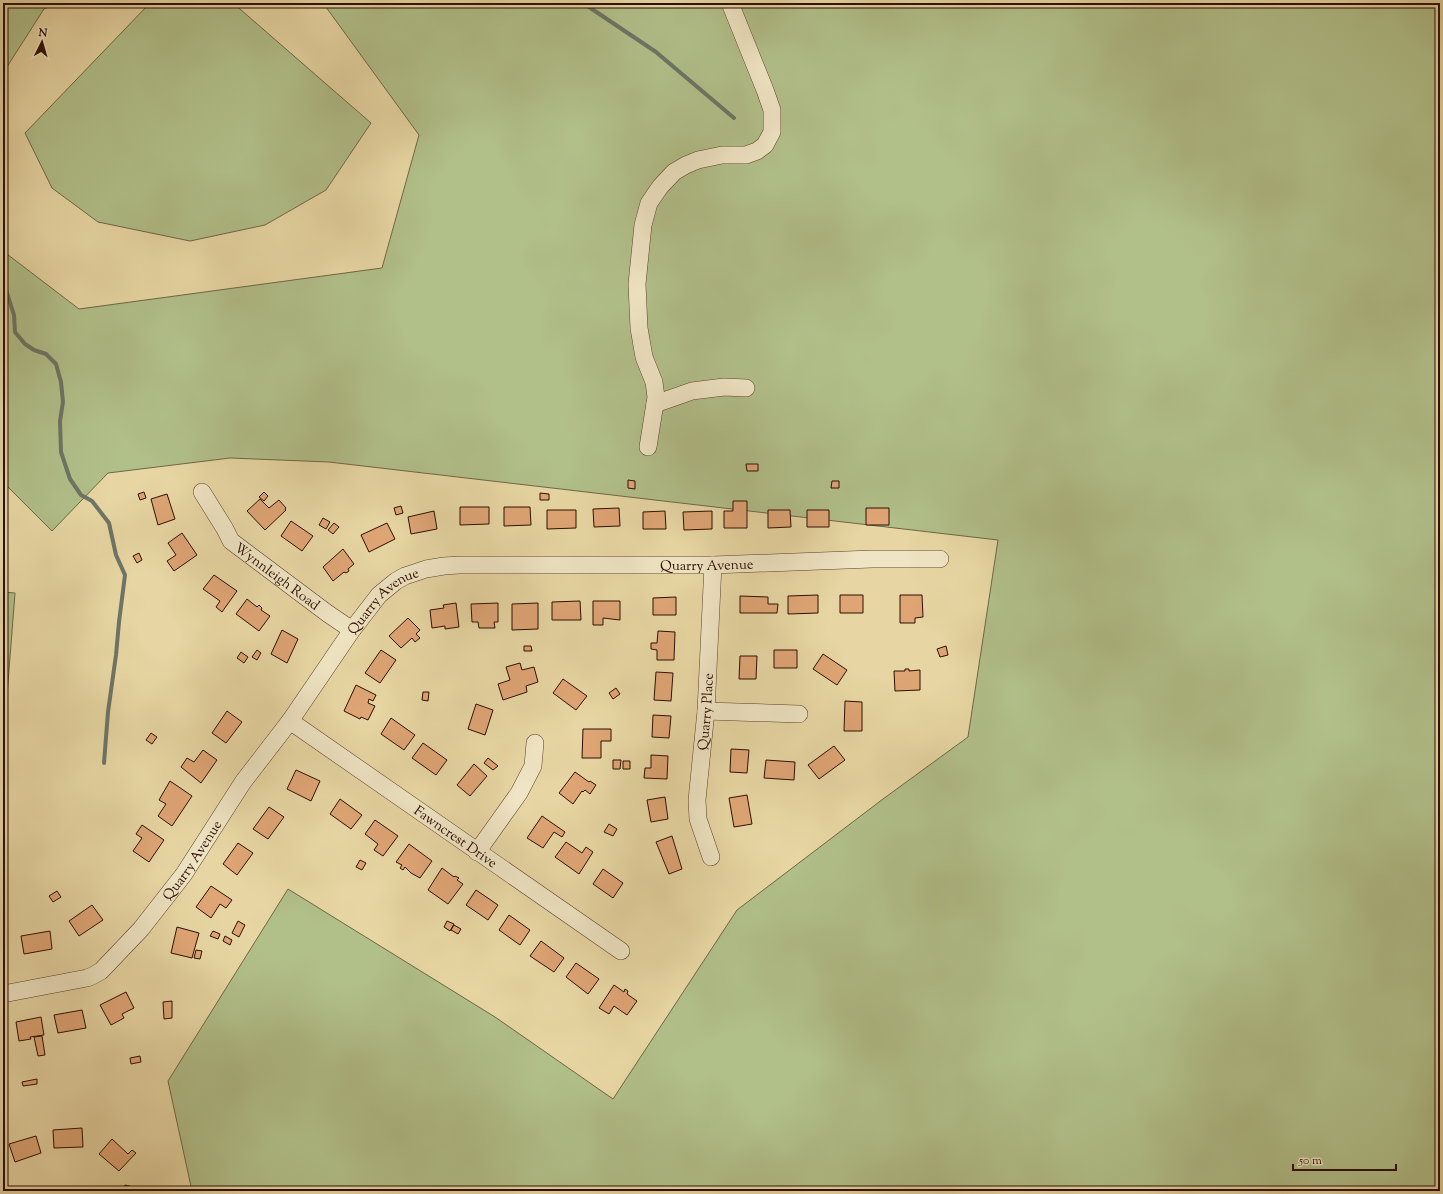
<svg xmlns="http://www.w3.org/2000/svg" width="1443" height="1194" font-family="'Sorts Mill Goudy',serif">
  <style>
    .green { fill: #b1bf89; stroke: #6f6645 }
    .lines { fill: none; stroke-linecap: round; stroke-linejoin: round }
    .stream { stroke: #6d7565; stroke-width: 4 }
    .building { fill: #dfa575; stroke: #2d0e01 }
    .street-casing { stroke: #5c402a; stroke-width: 18 }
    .street { stroke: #efe4c3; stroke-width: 17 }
    .labels { text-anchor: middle; stroke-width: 4; stroke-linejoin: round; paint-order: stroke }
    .street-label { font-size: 14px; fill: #2d0e01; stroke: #efe4c3 }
  </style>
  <rect width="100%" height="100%" fill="#e7d6a3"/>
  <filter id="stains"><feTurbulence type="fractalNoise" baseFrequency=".005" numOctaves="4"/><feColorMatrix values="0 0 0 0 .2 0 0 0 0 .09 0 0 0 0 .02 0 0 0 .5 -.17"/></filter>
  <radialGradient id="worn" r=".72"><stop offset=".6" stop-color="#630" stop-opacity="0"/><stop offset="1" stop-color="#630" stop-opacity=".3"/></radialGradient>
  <path class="green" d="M3,3H58L44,9L3,73Z
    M150,3H233L371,123L326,190L265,225L190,241L98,222L52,188L25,133Z
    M323,3H1440V1191H192L168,1081L288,889L495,1017L613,1099L737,910L883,799L968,737L998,540L329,462L230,458L108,473L52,531L3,482V251L79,309L382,268L419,135Z
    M3,592L15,593L3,747Z"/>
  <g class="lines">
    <path class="stream" d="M583,3L656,52L734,118
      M3,289L6,290L14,315L15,332L25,344L34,350L46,354L56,364L61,382L63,402L60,421L61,452L70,479L81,495L92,501L109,523L116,555L125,575L119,622L116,655L108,712L104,763"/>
  </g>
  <path class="building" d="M746,464H758V471H747Z
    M628,480L635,481V489L628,488Z
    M832,481H839V488H831Z
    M144,492L146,498L140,500L138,494Z
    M264,492L268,496L264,501L259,497Z
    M540,493L549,494V500H540Z
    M167,494L175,519L158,525L151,499Z
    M260,499L269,508L279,500L286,508L285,509L286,510L265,530L247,511Z
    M733,501H747V528H724V511H733Z
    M401,506L403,513L396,515L394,508Z
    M460,507H489V524L460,525Z
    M504,507H530L531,525L504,526Z
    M619,508L620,526L594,527L593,509Z
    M866,508H889V525H866Z
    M547,510H576V528L547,529Z
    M768,510H790L791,527L768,528Z
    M807,510H829V527H807Z
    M434,511L437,529L411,534L408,517Z
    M665,511L666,529H643V512Z
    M712,511V529L684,530L683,512Z
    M323,518L330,522L326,529L319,525Z
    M291,521L313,536L302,551L281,536Z
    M334,523L339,527L333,534L328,530Z
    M387,523L395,539L369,552L361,535Z
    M182,533L197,555L174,571L167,561L176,555L168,543Z
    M343,549L354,564L348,569L349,571L346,573L344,572L333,581L323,567Z
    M139,553L142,560L137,563L133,556Z
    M214,575L237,591L222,612L216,607L220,601L203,589Z
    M818,595V613L788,614V596Z
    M840,595H863V613H840Z
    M900,595H922L923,617L915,618V623H900Z
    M740,596L768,597V604H778L777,613H740Z
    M676,597V615H653V598Z
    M247,599L257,607L259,605L262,608L261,610L270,616L259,631L236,614Z
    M580,601L581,620H552V602Z
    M593,601H620V620L603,618V625H593Z
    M456,603L459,627L445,629V626L432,628L430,610L444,608L443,605Z
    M498,603V622H494L495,628H479L478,622H472L471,604Z
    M538,603V629L512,630V604Z
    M408,618L420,630L416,634L420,638L415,642L412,638L401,648L389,636Z
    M282,630L298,639L287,663L271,654Z
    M658,631L675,632L674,660H657V650L651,649V643H657Z
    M524,646H531L532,651H524Z
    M946,646L948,655L940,657L937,649Z
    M257,650L261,653L257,660L252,657Z
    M381,650L396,660L380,683L365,673Z
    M774,650H797V668H774Z
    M241,652L248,657L244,663L237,658Z
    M823,654L847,670L837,685L813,669Z
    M740,656H757L756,679H739Z
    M520,663L522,670L534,667L538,682L526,686L527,692L503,700L498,684L510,680L506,667Z
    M905,669H909V671L920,670V690L895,691L894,671H905Z
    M656,672L673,673L671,701L654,700Z
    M563,679L587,696L576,710L553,693Z
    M356,685L376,695L373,701L369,699L368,703L375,706L368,720L361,717L360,719L344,711Z
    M616,688L620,694L613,699L609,693Z
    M423,692H429L428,701L422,700Z
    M845,701L862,702V731H844Z
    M476,704L493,710L485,735L468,729Z
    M227,711L242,722L226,743L212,733Z
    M653,715L671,716L669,738L652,737Z
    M391,718L415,735L404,750L381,734Z
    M583,729H611V741H601V758H582Z
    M151,733L157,737L152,744L146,740Z
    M423,743L447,760L436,775L412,758Z
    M834,746L845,760L819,779L808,765Z
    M731,749L749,750L747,773L730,772Z
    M203,750L217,760L201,783L181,767L187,758L194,762Z
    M651,755L668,756L667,779L644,778L645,768H651Z
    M488,758L498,766L493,770L484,763Z
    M613,760H621L620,769H613Z
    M766,760L795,762L794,780L764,778Z
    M623,761H630V769H623Z
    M474,764L487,776L470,796L457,785Z
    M296,770L320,781L311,801L287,789Z
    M575,772L589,782L590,781L596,785L590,794L585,790L583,792L582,791L573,804L559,793Z
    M170,781L192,796L172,826L158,816L166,804L159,800Z
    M747,795L752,824L734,827L729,798Z
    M665,797L668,819L651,822L647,800Z
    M340,799L362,815L351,829L330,814Z
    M269,807L284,817L268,839L253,829Z
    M542,816L565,832L562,837L554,832L543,848L527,838Z
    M375,820L398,836L383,856L374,850L378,844L365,834Z
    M609,824L617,829L613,836L604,832Z
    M142,825L164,840L149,862L133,851L142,838L136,834Z
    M672,836L682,869L669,874L656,842Z
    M566,842L582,853L586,847L593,852L579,874L555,857Z
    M238,843L253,853L237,875L223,864Z
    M409,844L432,861L420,878L411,873L405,867L403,870L400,868L402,865L396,862Z
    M360,860L366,863L362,870L356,867Z
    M442,868L454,877L455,876L459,878L457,880L463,884L448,904L428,890Z
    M603,869L623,883L613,898L593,884Z
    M211,886L232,900L226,908L220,904L211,918L196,907Z
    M476,890L498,905L488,920L466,905Z
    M57,891L61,897L53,902L49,896Z
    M92,905L103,920L79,936L69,921Z
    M509,915L530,930L520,945L499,930Z
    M238,921L245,925L239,937L232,933Z
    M447,921L454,924L450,931L444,927Z
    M454,925L461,929L458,934L451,930Z
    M177,927L199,933L192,958L171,953Z
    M50,931L52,949L24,954L21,936Z
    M213,931L220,934L218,939L210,936Z
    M225,936L232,940L230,945L223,941Z
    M541,941L564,958L554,972L530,956Z
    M196,950L202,951L200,959L194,958Z
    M576,963L599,979L588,994L566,977Z
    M614,985L624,992L625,989L628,991L627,994L637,1001L627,1015L614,1006L609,1014L599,1008Z
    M126,992L134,1008L122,1014L124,1018L111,1025L100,1005Z
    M172,1001V1018L164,1019L163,1002Z
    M82,1010L86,1028L58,1033L54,1015Z
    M41,1017L44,1035L30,1037L31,1039L19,1041L16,1022Z
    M42,1036L45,1055L38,1056L34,1037Z
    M140,1056L141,1062L131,1064L130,1058Z
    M37,1079V1084L23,1086L22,1082Z
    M82,1128L83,1147L54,1148L53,1130Z
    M36,1136L41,1153L15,1162L9,1144Z
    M112,1139L128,1154L132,1150L136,1153L119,1171L99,1154Z
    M125,1185L142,1189L141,1191H123Z"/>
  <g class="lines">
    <g class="street-casing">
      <g id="street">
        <path d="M655,404L692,391L724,387L746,388"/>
        <path d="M648,447L656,397L654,382L644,357L639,328L637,284L643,225L649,203L660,187L674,172L686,165L698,160L722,155H746L757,151L765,145L772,132V110L765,90L730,3"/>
        <path id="s1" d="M202,492L225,529L231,541L327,613L352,630"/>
        <path d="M706,711L799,714"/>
        <path id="s2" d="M290,721L621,951"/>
        <path d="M477,852L519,793L533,766L535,743"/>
        <path id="s3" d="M711,857L698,819L697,800L706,711L713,565"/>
        <path id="s4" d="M3,994L87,978L92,976L101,971L141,929L184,874L243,782L290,721L352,630L379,595L396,581L405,576L426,569L444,566L459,565H713L872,559H940"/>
      </g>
    </g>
    <use href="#street" class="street"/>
  </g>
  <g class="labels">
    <g class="street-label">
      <text dy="5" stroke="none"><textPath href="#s4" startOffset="905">Quarry Avenue</textPath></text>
      <text dy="5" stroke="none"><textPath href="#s1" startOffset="115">Wynnleigh Road</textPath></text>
      <text dy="5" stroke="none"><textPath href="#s4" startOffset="569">Quarry Avenue</textPath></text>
      <text dy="5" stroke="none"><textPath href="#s3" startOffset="148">Quarry Place</textPath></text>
      <text dy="5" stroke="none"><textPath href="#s2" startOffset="202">Fawncrest Drive</textPath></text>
      <text dy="5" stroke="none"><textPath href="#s4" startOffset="245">Quarry Avenue</textPath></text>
    </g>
  </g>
  <rect width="1443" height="1194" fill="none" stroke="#e7d6a3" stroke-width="16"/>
  <rect x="4" y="4" width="1435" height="1186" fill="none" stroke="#2d0e01" stroke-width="2"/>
  <rect x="8" y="8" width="1427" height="1178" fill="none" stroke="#2d0e01"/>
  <g transform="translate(42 42) rotate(5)" stroke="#efe4c3" stroke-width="3" paint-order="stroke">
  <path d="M0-3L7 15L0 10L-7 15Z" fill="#2d0e01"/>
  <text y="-6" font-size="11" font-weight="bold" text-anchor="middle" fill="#2d0e01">N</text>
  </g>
  <path d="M1293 1164v6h103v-6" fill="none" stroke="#2d0e01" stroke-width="2"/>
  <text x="1299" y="1164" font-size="12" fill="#2d0e01" stroke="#efe4c3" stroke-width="3" paint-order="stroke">50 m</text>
  <rect width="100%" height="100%" filter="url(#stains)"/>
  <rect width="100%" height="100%" fill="url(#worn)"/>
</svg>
